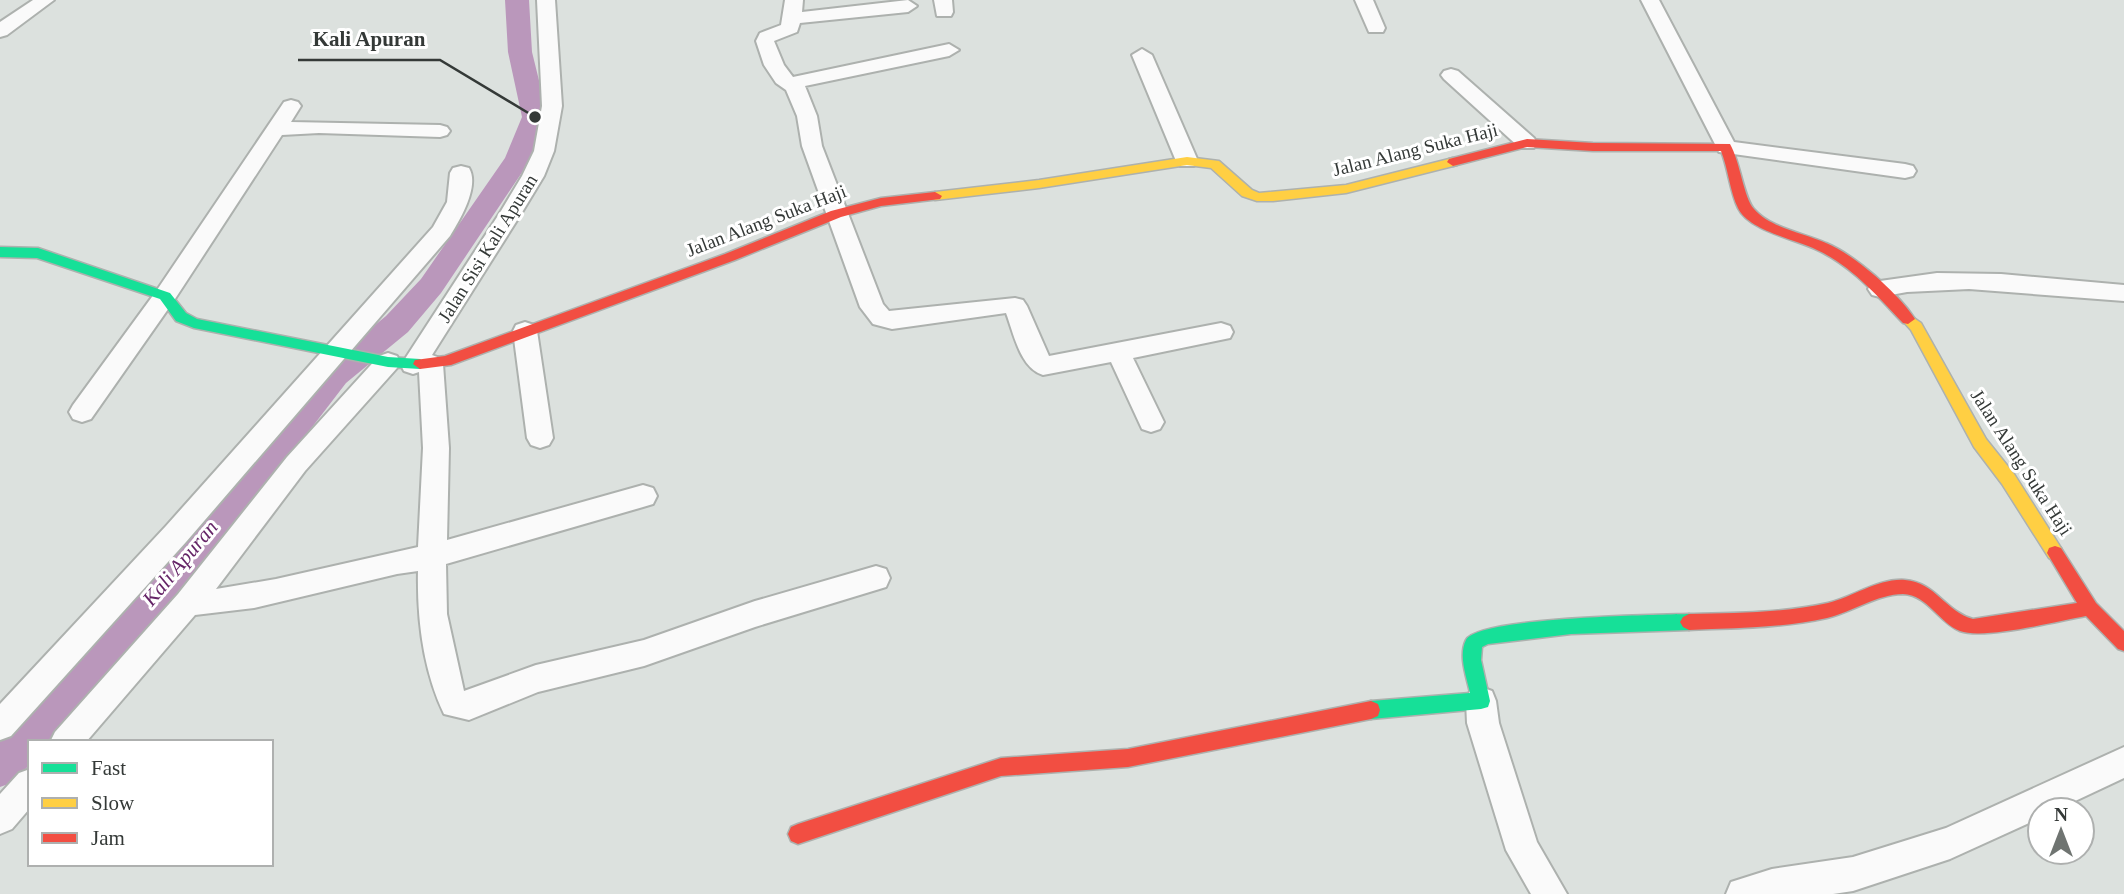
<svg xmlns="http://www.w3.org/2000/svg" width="2124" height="894" font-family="Georgia,serif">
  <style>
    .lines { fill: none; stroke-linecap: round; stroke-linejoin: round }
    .canal { fill: #ba97bb; fill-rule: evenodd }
    .street-casing { stroke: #adb1ae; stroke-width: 4 }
    .fast-casing { stroke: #adb1ae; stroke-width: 3 }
    .slow-casing { stroke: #adb1ae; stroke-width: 3 }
    .jam-casing { stroke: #adb1ae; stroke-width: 3 }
    .street { fill: #fafafa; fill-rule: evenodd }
    .fast { fill: #16e098; fill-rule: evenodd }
    .slow { fill: #ffcf43; fill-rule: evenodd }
    .jam { fill: #f24e42; fill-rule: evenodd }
    .labels { text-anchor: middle; stroke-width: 6; stroke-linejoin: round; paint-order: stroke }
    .street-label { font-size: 19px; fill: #343937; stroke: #fff }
    .water-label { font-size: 21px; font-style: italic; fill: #652467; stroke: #fff }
    .leader { fill: none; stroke: #343937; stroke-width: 2.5 }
    .callout-dot { fill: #343937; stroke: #fff; stroke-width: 2.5 }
    .callout-label { font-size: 21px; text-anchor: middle; font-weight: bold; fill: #343937; stroke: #fff; stroke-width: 6; stroke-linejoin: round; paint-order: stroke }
  </style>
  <rect width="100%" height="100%" fill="#dce1de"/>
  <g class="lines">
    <path class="canal" d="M505,0H529L532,52L548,117L531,159L441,293L408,332L346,383L263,491L115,669L50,742H30V764L14,782L0,787V739L89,645L239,471L324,367L386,316L421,279L505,158L522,117L508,52Z"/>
    <g class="street-casing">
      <path id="street" d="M33,0H54L7,35L0,37V22Z
        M537,0H555L562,106L554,151L544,176L521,214L432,355L440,358L443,364L449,448L447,540L643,485L653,488L657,496L653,504L643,507L446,564L447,614L464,691L536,665L644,640L755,601L876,566L886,569L890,578L886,587L755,627L644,666L538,692L469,720L444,714C423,670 417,619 418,571L397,574L254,608L195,615L86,742H50L55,732L178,594L287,457L379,356L388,353L397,356L400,362L397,368L305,471L216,589L276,579L418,547L423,448L419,372L413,374L404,371L401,365L501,211L522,176L534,151L542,106Z
        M785,0H803L802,12L908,0L917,6L908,12L800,23L797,32L774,41L784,65L793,77L949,44L959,50L949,56L805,86L817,116L822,146L883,304L889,311L1015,298L1023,300L1027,306L1049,356L1221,323L1230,326L1233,332L1230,338L1133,358L1164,422L1160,429L1151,432L1142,429L1111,362L1043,375C1020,368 1014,334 1006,313L892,329L873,324L860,307L802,146L797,116L786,90L776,83L764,65L756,41L760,33L781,25Z
        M934,0H952L953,12L951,16H937Z
        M1355,0H1373L1385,28L1383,32H1369Z
        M1641,0H1659L1734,142L1905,164L1913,166L1916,171L1913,176L1905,178L1719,152Z
        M1142,49L1152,55L1198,161L1194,166H1180L1176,161L1132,55Z
        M1451,69L1458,71L1534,138L1537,143L1534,148H1520L1444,79L1441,75L1444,71Z
        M291,100L298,102L301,106L291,122L440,125L447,127L450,131L447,135L440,137L319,133L282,135L173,302L91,419L82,422L73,419L69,412L73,405L157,290L284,102Z
        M461,166L469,168C480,186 460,220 450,236L186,542L11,736L0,740V704L166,526L433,227L447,202L450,173L453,168Z
        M1937,273L2001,274L2124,285V301L1969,289L1907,292L1880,297L1872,295L1868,289L1872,283L1880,281Z
        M525,322L534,325L537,331L553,438L549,445L540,448L531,445L527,438L513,331L516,325Z
        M1481,687L1492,691L1496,701L1499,723L1537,842L1567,894H1531L1506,850L1467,723L1466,701L1470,691Z
        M2124,747V778L2056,810H2040V818L1950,859L1853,891L1833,894H1726L1731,882L1772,869L1853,857L1946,828Z
        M30,769V808L12,829L0,834V794L19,773Z"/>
    </g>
    <g class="fast-casing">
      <path id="fast" d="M0,247L38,248L170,293L186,313L197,319L388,357L420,359L427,364L420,369L388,367L194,328L176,321L160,299L37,258L0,257Z
        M1689,614L1695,617L1698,622L1695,627L1689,630L1571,634L1488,644L1482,647L1481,660L1490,701L1488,707L1481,709L1371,719L1364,716L1362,710L1364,704L1371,701L1470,693C1467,678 1458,656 1466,640C1478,617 1657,615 1689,614Z"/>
    </g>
    <g class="slow-casing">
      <path id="slow" d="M1187,157L1219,161L1252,190L1259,193L1346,185L1453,158L1459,162L1457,165L1346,193L1273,201H1257L1242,196L1211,168L1187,165L1039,188L935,200L928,196L935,192L1039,180Z
        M1908,314L1921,323L1986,439L2014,474L2061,548L2063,553L2061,558L2055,560L2049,558L2002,484L1974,447L1911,330L1901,319Z"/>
    </g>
    <g class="jam-casing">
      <path id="jam" d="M1527,139L1593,143L1730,144C1740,161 1744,199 1754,209C1770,228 1804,233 1826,243C1855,255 1898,293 1915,319L1908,324L1903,323C1877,296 1852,266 1817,250C1795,239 1749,231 1738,208C1730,192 1728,168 1721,151H1593L1527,147L1453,166L1447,162L1449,159Z
        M935,192L942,196L940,199L881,206L841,217L735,260L451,365L420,369L413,364L415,360L445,356L725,254L831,211L881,198Z
        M2055,546L2061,548L2096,603L2124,631V651L2118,649L2086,616C2058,621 1984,640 1960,631C1939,623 1928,595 1903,594C1878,594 1852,612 1827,618C1782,628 1735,628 1689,630L1683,627L1680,622L1683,617L1689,614C1735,613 1782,613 1828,603C1853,597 1879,578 1905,580C1935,582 1946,612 1973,619L2077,603L2047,553L2049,548Z
        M1371,701L1378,704L1380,710L1378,716L1371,719L1128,767L1001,776L798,844L791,841L788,834L791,827L798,824L1001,758L1128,749Z"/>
    </g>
    <use href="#street" class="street"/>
    <use href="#fast" class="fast"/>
    <use href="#slow" class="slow"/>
    <use href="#jam" class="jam"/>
  </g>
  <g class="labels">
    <g class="street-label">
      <text transform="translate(1415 149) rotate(-14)" y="7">Jalan Alang Suka Haji</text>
      <text transform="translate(766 220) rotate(-21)" y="7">Jalan Alang Suka Haji</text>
      <text transform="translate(487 248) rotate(-58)" y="7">Jalan Sisi Kali Apuran</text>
      <text transform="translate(2022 462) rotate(57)" y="7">Jalan Alang Suka Haji</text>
    </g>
    <g class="water-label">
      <text transform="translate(180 563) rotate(-50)" y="7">Kali Apuran</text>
    </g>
  </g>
  <path class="leader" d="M535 117L440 60H298"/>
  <circle class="callout-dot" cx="535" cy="117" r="7"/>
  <g class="callout-label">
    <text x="369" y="46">Kali Apuran</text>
  </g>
  <rect x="28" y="740" width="245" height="126" fill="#ffffff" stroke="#aeb0af" stroke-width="2"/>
  <rect x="42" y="763" width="35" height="10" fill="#16e098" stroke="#aeb0af" stroke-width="2"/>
  <text x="91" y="775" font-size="21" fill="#343937">Fast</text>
  <rect x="42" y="798" width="35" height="10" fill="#ffcf43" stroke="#aeb0af" stroke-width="2"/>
  <text x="91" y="810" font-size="21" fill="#343937">Slow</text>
  <rect x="42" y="833" width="35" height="10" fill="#f24e42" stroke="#aeb0af" stroke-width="2"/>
  <text x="91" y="845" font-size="21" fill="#343937">Jam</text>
  <g transform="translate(2061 831)"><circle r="33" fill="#ffffff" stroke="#aeb0af" stroke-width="2"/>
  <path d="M0-5L12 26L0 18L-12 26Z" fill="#6f7471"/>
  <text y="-10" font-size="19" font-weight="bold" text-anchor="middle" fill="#343937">N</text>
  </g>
</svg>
